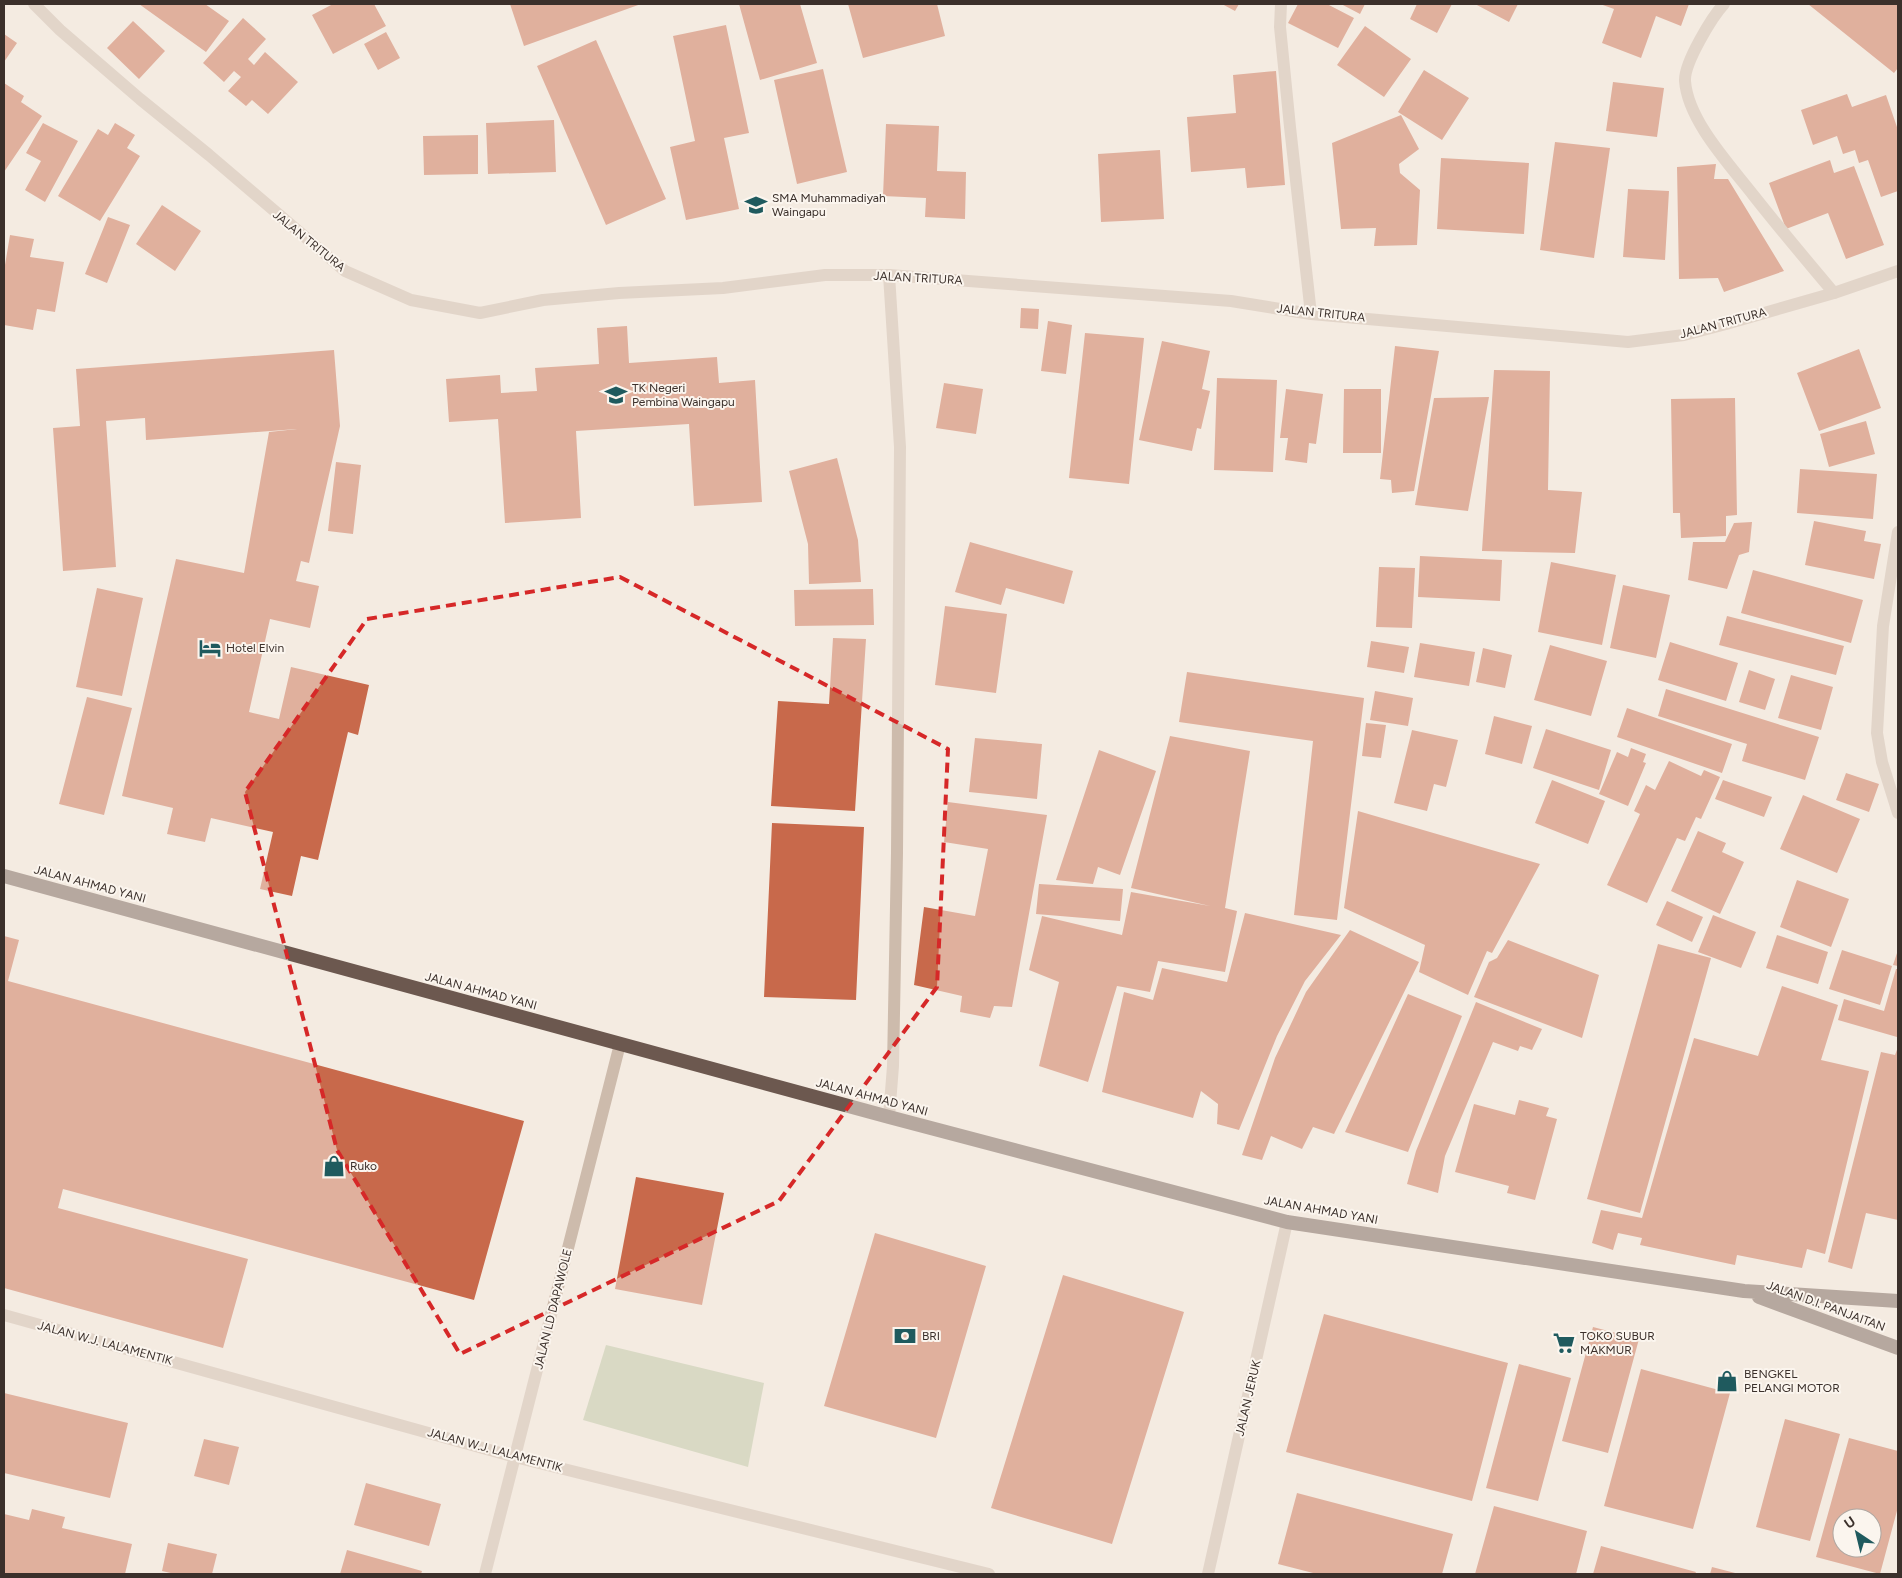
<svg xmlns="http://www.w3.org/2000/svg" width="1902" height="1578" font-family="Figtree,sans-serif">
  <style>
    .green { fill: #b8c4a0 }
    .building { fill: #c8694b; fill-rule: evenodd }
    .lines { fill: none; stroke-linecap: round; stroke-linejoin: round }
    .minor { stroke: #cdbbac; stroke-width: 12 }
    .tertiary { stroke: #cdbbac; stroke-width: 12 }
    .trunk { stroke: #6c584f; stroke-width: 14 }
    .marked { fill: none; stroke: #d62828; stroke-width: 4; stroke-dasharray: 10 6; stroke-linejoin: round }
    .labels { text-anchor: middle; stroke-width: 4; stroke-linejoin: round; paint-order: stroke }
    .poi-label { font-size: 12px; fill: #3b302b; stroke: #fbf5ee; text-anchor: start }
    .street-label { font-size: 12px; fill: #3b302b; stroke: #fbf5ee }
  </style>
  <rect width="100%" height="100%" fill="#f4ebe1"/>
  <path class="green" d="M606,1345L764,1383L748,1467L583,1420Z"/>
  <path class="building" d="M139,4H205L229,21L206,52Z
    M333,4H374L386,26L333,54L312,15Z
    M510,4H641L524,46Z
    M739,4H800L817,63L760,80Z
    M848,4H937L945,36L863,58Z
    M1222,4H1239L1235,11Z
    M1298,4H1327L1354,18L1338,48L1288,23Z
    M1341,4H1365L1360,14Z
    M1417,4H1452L1437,33L1410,19Z
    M1475,4H1518L1509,22Z
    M1600,4H1689L1681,26L1656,16L1641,58L1602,43L1614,9Z
    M1808,4H1898V68L1894,73Z
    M243,18L266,39L248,59L254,65L265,52L298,82L268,114L252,100L246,106L228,91L241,77L234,71L224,82L203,63Z
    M133,21L165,51L139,79L107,48Z
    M726,25L749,133L724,138L739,209L686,220L670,147L695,141L673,36Z
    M1365,26L1411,59L1384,97L1337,65Z
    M386,32L400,58L378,70L364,44Z
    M4,34L17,43L4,62Z
    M596,40L666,199L606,225L537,66Z
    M823,69L847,172L797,184L774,80Z
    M1424,70L1469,98L1442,140L1398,112Z
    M1276,71L1285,185L1247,188L1245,168L1191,172L1187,117L1236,113L1233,75Z
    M1613,82L1664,88L1657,137L1606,131Z
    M4,83L24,96L21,102L42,116L4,172Z
    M1847,94L1852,107L1886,95L1898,130V191L1881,197L1868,160L1859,163L1855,150L1843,154L1837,136L1813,145L1801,110Z
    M1401,115L1419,149L1399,164L1400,173L1420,190L1417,245L1374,246L1376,228L1341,229L1332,143Z
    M554,120L556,172L488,174L486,123Z
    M43,123L78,141L45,202L25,190L41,161L26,153Z
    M115,123L135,135L127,148L140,156L100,221L58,196L98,129L108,135Z
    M886,124L939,126L937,171L966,172L965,219L925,217L926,198L883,196Z
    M478,135V174L424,175L423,136Z
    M1555,142L1610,148L1594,258L1540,250Z
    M1160,150L1164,219L1101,222L1098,154Z
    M1441,158L1529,163L1524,234L1437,229Z
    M1830,160L1834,173L1854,166L1884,245L1846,259L1828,213L1786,229L1769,183Z
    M1716,164L1714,179H1728L1784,271L1724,292L1718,278L1679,279L1677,167Z
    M1628,189L1669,191L1665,260L1623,257Z
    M162,205L201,231L175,271L136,244Z
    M108,217L130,225L107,283L85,274Z
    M10,235L34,239L30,257L64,262L55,312L37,309L33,330L4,325V271Z
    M1021,308L1039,309L1038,329L1020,328Z
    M1048,321L1072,325L1066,374L1041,371Z
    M627,326L629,363L717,357L719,383L755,380L762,502L694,506L689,424L576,431L581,518L505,523L498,419L449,422L446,379L500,375L501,393L537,391L535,368L599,364L597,328Z
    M1085,333L1144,338L1129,484L1069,478Z
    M1162,341L1210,351L1202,389L1210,391L1201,429L1197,428L1192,451L1139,440Z
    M1395,346L1439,351L1414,491L1392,493L1391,480L1380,479Z
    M1859,349L1881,408L1819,431L1797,373Z
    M334,350L340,426L309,563L301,561L296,581L319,586L310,628L270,619L249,712L279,719L291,667L369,685L358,735L348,732L318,860L301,856L292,896L260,889L273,832L211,818L205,842L167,834L173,808L122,796L176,559L244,573L269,432L297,429L146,440L145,418L106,421L116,567L63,571L53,428L80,426L76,369Z
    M1494,370L1550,371L1548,490L1582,492L1575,553L1482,551Z
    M1217,378L1277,380L1273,472L1214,470Z
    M944,383L983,389L976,434L936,428Z
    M1286,389L1323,394L1316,444L1309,443L1307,463L1285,460L1288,438H1280Z
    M1344,389H1381V453H1343Z
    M1489,397L1468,511L1415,505L1434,398Z
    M1735,398L1737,515L1726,516V536L1681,538L1680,513H1673L1671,399Z
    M1866,421L1875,454L1829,467L1820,434Z
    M837,458L858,540L861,582L809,584L808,544L789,471Z
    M336,462L361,465L353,534L328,531Z
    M1800,469L1877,474L1873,519L1797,513Z
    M1814,521L1866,531L1864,541L1881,544L1874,579L1805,565Z
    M1752,522L1749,552L1739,555L1727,589L1688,580L1693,542H1725L1734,523Z
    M970,542L1073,571L1064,604L1006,588L1001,605L955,592Z
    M1420,556L1502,560L1500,601L1418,597Z
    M1551,562L1616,575L1602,645L1538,632Z
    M1379,567L1415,568L1412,628L1376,627Z
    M1753,570L1863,600L1851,643L1741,613Z
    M1623,585L1670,595L1656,658L1610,648Z
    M97,588L143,598L122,696L76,687Z
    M873,589L874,625L795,626L794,590Z
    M945,606L1007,614L996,693L935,685Z
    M1727,616L1844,646L1836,675L1719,645Z
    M833,638L866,639L855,811L771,806L778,701L829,704Z
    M1371,641L1409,647L1404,673L1367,667Z
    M1670,642L1738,663L1726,701L1658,680Z
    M1420,643L1475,652L1469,686L1414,677Z
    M1550,645L1607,661L1591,716L1534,700Z
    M1483,648L1512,655L1505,688L1476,682Z
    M1749,670L1775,679L1765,710L1739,702Z
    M1187,672L1364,698L1337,920L1294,915L1313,741L1179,722Z
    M1791,675L1833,687L1821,730L1778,718Z
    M1666,689L1819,737L1805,780L1742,761L1747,744L1658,716Z
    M1375,691L1413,698L1408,726L1370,720Z
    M87,697L132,708L104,815L59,804Z
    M1627,708L1732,744L1722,773L1617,737Z
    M1494,716L1532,726L1522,764L1485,754Z
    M1366,723L1386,725L1381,758L1362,756Z
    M1546,729L1611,750L1599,790L1533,768Z
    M1412,730L1458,740L1446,787L1434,784L1427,811L1394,803Z
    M1170,736L1250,751L1225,908L1237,911L1225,972L1158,961L1150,992L1117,986L1088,1082L1039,1066L1059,982L1029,970L1042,916L1122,935L1131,892L1210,906L1131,888Z
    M975,738L1042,744L1037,799L969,792Z
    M1631,748L1646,754L1643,762L1646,763L1628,806L1599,794L1617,752L1628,757Z
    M1099,750L1156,771L1120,875L1098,867L1093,884L1056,880Z
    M1669,761L1701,776L1704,770L1720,777L1701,819L1696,817L1685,841L1677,838L1647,903L1607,885L1640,814L1634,811L1646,785L1655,790Z
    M1846,773L1879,784L1869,812L1836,800Z
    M1552,780L1605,801L1588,844L1535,823Z
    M1723,780L1772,797L1764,817L1715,799Z
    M1803,795L1860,819L1837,873L1780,849Z
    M948,802L1047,815L1012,1007L994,1006L990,1018L960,1012L962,996L914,985L924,907L975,916L988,849L944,842Z
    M1358,811L1540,864L1492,953L1487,951L1468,995L1419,972L1425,945L1344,908Z
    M772,823L864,827L856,1000L764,997Z
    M1698,831L1726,843L1722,852L1744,862L1720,914L1671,891Z
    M1797,880L1849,899L1831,947L1780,927Z
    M1039,884L1123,889L1120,921L1036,914Z
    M1667,901L1703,917L1692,942L1656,925Z
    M1245,913L1341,935L1305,981L1277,1036L1239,1130L1217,1124L1218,1104L1201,1091L1193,1118L1102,1092L1124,992L1153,1000L1162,968L1227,982Z
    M1713,915L1756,932L1741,968L1698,952Z
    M1350,930L1419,962L1334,1134L1313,1127L1302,1149L1271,1136L1262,1160L1242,1155L1275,1058L1306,992Z
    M1777,935L1828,952L1818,984L1766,968Z
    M4,936L19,940L8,981L524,1121L474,1300L63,1189L58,1208L248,1259L223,1348L4,1288Z
    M1508,940L1599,975L1582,1038L1474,997L1489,962L1497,958Z
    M1658,944L1711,958L1640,1213L1587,1199Z
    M1842,950L1892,966L1880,1005L1829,989Z
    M1898,950V966L1893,965Z
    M1896,969H1898V1031L1897,1037L1838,1020L1844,999L1884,1011Z
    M1782,986L1838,1005L1821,1060L1869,1071L1825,1254L1807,1249L1802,1268L1737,1255L1735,1265L1640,1245L1642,1238L1618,1233L1613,1250L1592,1243L1601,1210L1642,1218L1694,1038L1758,1056Z
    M1408,994L1462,1016L1408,1152L1345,1132Z
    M1476,1002L1542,1029L1532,1050L1520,1046L1518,1051L1493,1042L1445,1156L1438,1193L1407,1184L1416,1151Z
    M1898,1047V1220L1866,1213L1852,1269L1828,1262L1881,1052L1895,1055Z
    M1519,1100L1549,1108L1546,1116L1557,1119L1535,1200L1507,1193L1509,1186L1455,1172L1474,1104L1515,1115Z
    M636,1177L724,1193L702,1305L615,1289Z
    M875,1233L986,1266L936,1438L824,1406Z
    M1063,1275L1184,1312L1112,1544L991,1508Z
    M1324,1314L1508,1363L1472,1501L1286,1452Z
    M1593,1327L1639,1339L1608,1453L1562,1441Z
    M1519,1364L1571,1378L1538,1501L1486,1488Z
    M1641,1369L1730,1393L1693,1529L1604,1506Z
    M4,1393L128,1423L110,1498L4,1473Z
    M1785,1419L1840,1434L1810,1541L1756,1527Z
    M1849,1438L1898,1451V1507L1880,1574L1816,1557ZM1842,1518H1872V1548H1842Z
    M204,1439L239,1447L229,1485L194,1476Z
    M366,1483L441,1504L429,1546L354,1525Z
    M1297,1493L1453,1534L1442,1574H1317L1278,1564Z
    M1494,1506L1587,1531L1576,1574H1475Z
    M32,1509L65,1517L62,1528L132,1544L125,1574H4V1514L29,1520Z
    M168,1543L217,1554L212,1574H175L162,1571Z
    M1601,1546L1696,1572L1695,1574H1593Z
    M347,1550L422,1571L421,1574H340Z
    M1712,1567L1739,1574H1710Z"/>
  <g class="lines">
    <path class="minor" d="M1281,4L1280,27L1290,127L1311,314
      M1724,4C1712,17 1684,63 1685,81C1688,121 1730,165 1754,196C1780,229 1807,261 1834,293
      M1898,532L1883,626L1877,733L1882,762L1898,813
      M889,1117L893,1066L897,853L900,447L889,275
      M4,1315L515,1457L989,1574
      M485,1574L620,1044
      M1208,1574L1287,1222"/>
    <path class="tertiary" d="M34,4L60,30L140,99L209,155L345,271L411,300L480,313L543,300L619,293L723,288L825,275H889L1231,301L1311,314L1628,342L1684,335L1726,324L1834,293L1898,271"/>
    <path class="trunk" d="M4,876L889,1117L1287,1222L1744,1291L1898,1301
      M1759,1297L1898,1348"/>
  </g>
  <path d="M0 0H1902V1578H0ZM620,577L948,749L937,987L779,1201L460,1354L337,1150L245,792L367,619Z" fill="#f4ebe1" fill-opacity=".55" fill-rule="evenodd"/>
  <path class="marked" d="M620,577L948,749L937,987L779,1201L460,1354L337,1150L245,792L367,619Z"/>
  <defs>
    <g id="school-bare" transform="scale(1.725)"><path d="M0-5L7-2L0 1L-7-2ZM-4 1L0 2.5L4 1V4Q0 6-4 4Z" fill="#1f5a5e" stroke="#fbf5ee" stroke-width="2.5" paint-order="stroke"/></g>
    <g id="hotel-bare" transform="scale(1.725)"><path d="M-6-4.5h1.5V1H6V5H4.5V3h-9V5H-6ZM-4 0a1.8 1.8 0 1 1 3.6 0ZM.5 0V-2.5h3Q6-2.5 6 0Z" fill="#1f5a5e" stroke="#fbf5ee" stroke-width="2.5" paint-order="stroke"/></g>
    <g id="shop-bare" transform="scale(1.725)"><path d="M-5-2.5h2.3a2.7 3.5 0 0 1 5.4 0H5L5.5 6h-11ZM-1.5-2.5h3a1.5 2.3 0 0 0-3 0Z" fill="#1f5a5e" stroke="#fbf5ee" stroke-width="2.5" paint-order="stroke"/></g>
    <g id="bank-bare" transform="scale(1.725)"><path d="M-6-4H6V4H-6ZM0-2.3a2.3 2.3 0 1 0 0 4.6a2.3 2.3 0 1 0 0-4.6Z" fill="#1f5a5e" stroke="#fbf5ee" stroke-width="2.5" paint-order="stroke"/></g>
    <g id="supermarket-bare" transform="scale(1.725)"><path d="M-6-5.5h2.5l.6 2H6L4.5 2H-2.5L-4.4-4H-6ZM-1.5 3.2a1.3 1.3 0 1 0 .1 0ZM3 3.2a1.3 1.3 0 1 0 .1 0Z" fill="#1f5a5e" stroke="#fbf5ee" stroke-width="2.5" paint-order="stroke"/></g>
  </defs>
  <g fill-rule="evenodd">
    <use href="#school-bare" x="756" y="205"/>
    <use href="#school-bare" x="616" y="395"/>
    <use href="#hotel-bare" x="210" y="648"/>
    <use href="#shop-bare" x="334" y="1166"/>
    <use href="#bank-bare" x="905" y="1336"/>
    <use href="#supermarket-bare" x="1564" y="1343"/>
    <use href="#shop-bare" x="1727" y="1381"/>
  </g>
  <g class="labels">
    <g class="poi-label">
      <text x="772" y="202">SMA Muhammadiyah<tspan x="772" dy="14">Waingapu</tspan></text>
      <text x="632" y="392">TK Negeri<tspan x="632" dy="14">Pembina Waingapu</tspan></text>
      <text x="226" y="652">Hotel Elvin</text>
      <text x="350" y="1170">Ruko</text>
      <text x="922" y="1340">BRI</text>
      <text x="1580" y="1340">TOKO SUBUR<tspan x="1580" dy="14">MAKMUR</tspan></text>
      <text x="1744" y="1378">BENGKEL<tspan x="1744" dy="14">PELANGI MOTOR</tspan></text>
    </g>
    <g class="street-label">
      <text transform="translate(309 241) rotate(39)" y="4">JALAN TRITURA</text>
      <text transform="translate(918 278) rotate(3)" y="4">JALAN TRITURA</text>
      <text transform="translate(1321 313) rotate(6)" y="4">JALAN TRITURA</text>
      <text transform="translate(1723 323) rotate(-15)" y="4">JALAN TRITURA</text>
      <text transform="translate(90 884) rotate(15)" y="4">JALAN AHMAD YANI</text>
      <text transform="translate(481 991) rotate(15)" y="4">JALAN AHMAD YANI</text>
      <text transform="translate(872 1097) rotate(15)" y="4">JALAN AHMAD YANI</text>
      <text transform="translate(1321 1210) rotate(10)" y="4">JALAN AHMAD YANI</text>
      <text transform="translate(1826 1306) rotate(20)" y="4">JALAN D.I. PANJAITAN</text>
      <text transform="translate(553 1309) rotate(-76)" y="4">JALAN LD DAPAWOLE</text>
      <text transform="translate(105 1343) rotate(15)" y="4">JALAN W.J. LALAMENTIK</text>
      <text transform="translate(1248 1398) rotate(-77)" y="4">JALAN JERUK</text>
      <text transform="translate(495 1450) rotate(15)" y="4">JALAN W.J. LALAMENTIK</text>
    </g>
  </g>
  <rect width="1902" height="1578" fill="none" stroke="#3b302b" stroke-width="10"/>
  <g transform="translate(1857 1533) rotate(325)"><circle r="24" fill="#fbf5ee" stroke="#aea6a0"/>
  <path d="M0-4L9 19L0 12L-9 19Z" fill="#1f5a5e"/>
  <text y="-8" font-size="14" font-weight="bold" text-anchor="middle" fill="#3b302b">U</text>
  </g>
</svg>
